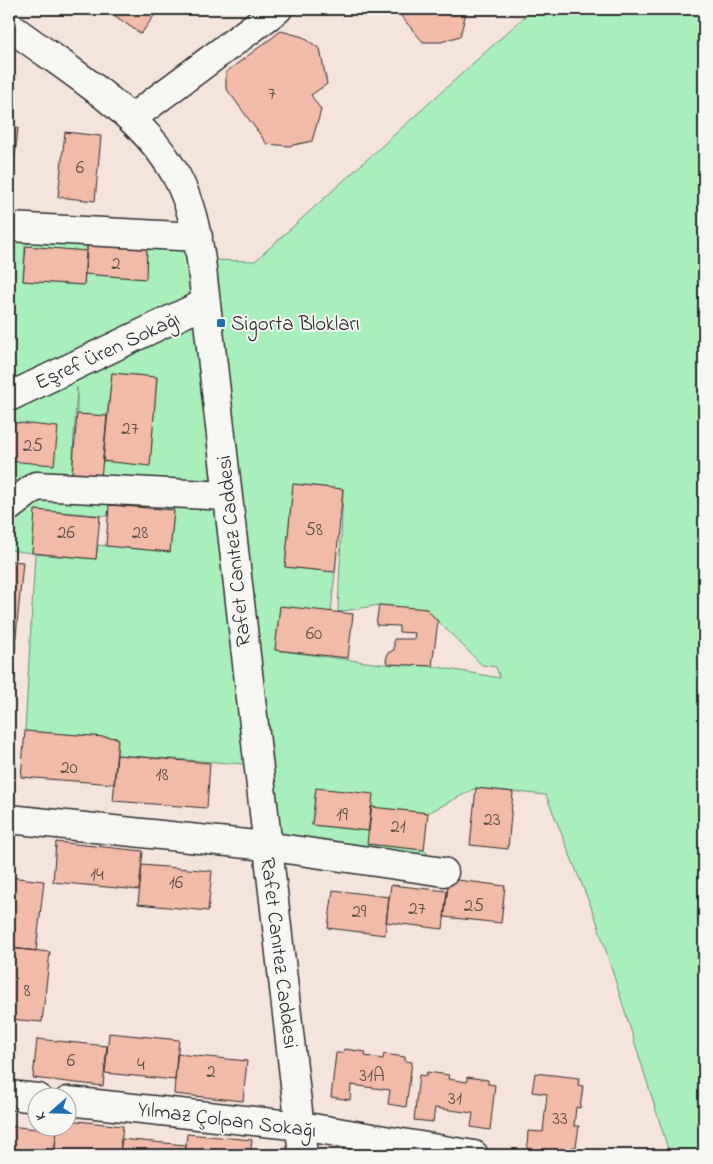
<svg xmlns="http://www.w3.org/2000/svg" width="713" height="1164" font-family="'Indie Flower',sans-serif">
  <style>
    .green { fill: #a9efbc; stroke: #6a8d74; fill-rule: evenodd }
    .building { fill: #f2baa8; stroke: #2b2b2b }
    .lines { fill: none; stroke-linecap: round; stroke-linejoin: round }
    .minor-casing { stroke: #2b2b2b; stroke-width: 31 }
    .minor { stroke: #f6f6f2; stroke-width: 28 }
    .poi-dot { fill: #1f6fb2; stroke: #f6f6f2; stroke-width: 2 }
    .labels { text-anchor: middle; stroke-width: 4; stroke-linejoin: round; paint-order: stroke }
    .number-label { font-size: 19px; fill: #5d4f4a }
    .poi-label { font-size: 21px; fill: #2b2b2b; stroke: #f6f6f2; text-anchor: start }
    .street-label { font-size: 21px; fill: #2b2b2b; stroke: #f6f6f2 }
  </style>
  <rect width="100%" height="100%" fill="#f5e4dc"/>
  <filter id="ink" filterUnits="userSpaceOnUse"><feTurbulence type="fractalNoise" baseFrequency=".02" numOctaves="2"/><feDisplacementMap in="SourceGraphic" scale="10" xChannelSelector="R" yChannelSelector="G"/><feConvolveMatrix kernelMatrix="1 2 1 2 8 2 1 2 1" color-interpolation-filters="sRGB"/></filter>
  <g filter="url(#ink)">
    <path class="green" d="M533,9H704V1155H670L597,922L546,795L476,788L428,813L371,807L316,788L312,825L369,831L368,844L424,850L444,872L266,846L257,765L117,755L118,738L25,731L35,554L96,559L98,545L170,552L174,511L110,505L108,516L36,510L32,553L9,550V227L198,237L201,260L255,261ZM87,240L147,245L145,279L85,274L84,285L23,281L25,246L86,251ZM112,373L157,377L150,465L102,461L71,488L77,387V414L107,416ZM293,484L343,489L338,612L379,605L426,609L482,665L496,667L500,678L432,666L381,664L275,650L280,606L331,612L335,572L285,567Z"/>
    <path class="building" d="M105,9H159L141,34Z
      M395,9H467L460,36L441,42H423Z
      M281,31L303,37L320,49L327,84L311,95L321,110L312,141L289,146L267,144L226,88V72Z
      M9,127L18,128L11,193H9Z
      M65,132L101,136L95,201L58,197Z
      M88,240L147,245L146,279L85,274Z
      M26,246L86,251L84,285L23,281Z
      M112,373L157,377L150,466L103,461Z
      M77,414L107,416L100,489L71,487Z
      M9,422L58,427L54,465L9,461Z
      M293,484L343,489L335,572L285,567Z
      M109,505L174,510L170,552L106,546Z
      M35,510L100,516L96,559L32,553Z
      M9,561L23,562L16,636L9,635Z
      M379,605L427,609L438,622L432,666L389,664L386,661L388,653L394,650V639H414L415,633L399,632V626L376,625Z
      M280,606L353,614L348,658L275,650Z
      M9,635L16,636L10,710H9Z
      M25,731L118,738L114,784L21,777Z
      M117,755L210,763L207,808L113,801Z
      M316,788L373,794L369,831L312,825Z
      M476,788L513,792L508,849L470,845Z
      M371,807L428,813L424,850L367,844Z
      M56,842L143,851L139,890L53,882Z
      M142,865L212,871L208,911L138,904Z
      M9,877L44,881L36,951L9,948Z
      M449,879L505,886L501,923L444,917Z
      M391,885L447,891L443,929L386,922Z
      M333,890L389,897L385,935L328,928Z
      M10,948L50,952L42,1022L9,1019Z
      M109,1033L179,1040L175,1080L105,1073Z
      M37,1039L107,1046L103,1086L33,1078Z
      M344,1049L366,1052L365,1056L383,1059L384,1054L405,1057V1061L412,1062L406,1107L388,1104L390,1090L351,1085L350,1100L331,1097L336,1053H343Z
      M177,1054L247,1061L243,1101L174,1094Z
      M427,1072L449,1075L448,1079L467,1082V1077L488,1080V1084L495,1085L490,1130L471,1127L473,1113L435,1108L433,1122L414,1120L419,1075L426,1076Z
      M535,1073L579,1078L578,1085L583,1086L580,1108L576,1107L574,1126H579L576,1147H572L571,1155L527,1150L528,1131L543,1132L547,1094L532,1092Z
      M68,1120L123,1126L120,1155H54L57,1126H68Z
      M9,1126L57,1131L54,1155H9Z
      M187,1134L252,1140L250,1155H185Z
      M121,1139L186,1145L185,1155H120Z"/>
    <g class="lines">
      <g class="minor-casing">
        <path id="minor" d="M9,26C67,70 144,113 178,179C191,204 197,232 201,260L303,1155
          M132,118L278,9
          M9,227L198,237
          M9,397L206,303
          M9,507L36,486L227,496
          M9,819L266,846L444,872
          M9,1095L38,1098
          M68,1101L301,1126L474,1155"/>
      </g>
      <use href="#minor" class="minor"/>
    </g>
  </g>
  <rect class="poi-dot" x="216" y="318" width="10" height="10" rx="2.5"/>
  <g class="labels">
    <g class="number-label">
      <text x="272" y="99">7</text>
      <text x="80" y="173">6</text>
      <text x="116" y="269">2</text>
      <text x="130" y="434">27</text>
      <text x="33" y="451">25</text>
      <text x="314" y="535">58</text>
      <text x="66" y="538">26</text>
      <text x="140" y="538">28</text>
      <text x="314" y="639">60</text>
      <text x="69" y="773">20</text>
      <text x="162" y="780">18</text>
      <text x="342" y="820">19</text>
      <text x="492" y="825">23</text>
      <text x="398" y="832">21</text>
      <text x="97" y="880">14</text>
      <text x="176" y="888">16</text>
      <text x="474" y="911">25</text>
      <text x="417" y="914">27</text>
      <text x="359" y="917">29</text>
      <text x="27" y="996">8</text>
      <text x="71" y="1066">6</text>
      <text x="141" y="1070">4</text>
      <text x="211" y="1077">2</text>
      <text x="372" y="1081">31A</text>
      <text x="455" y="1104">31</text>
      <text x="560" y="1124">33</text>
    </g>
    <g class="poi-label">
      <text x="231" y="330">Sigorta Blokları</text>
    </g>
    <g class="street-label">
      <text transform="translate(107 350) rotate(-25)" y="7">Eşref Üren Sokağı</text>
      <text transform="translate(233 551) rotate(-96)" y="7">Rafet Canıtez Caddesi</text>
      <text transform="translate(280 953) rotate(83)" y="7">Rafet Canıtez Caddesi</text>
      <text transform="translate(227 1119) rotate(7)" y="7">Yılmaz Çolpan Sokağı</text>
    </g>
  </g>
  <rect width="713" height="1164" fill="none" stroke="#f6f6f2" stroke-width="30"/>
  <rect x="15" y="15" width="683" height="1134" fill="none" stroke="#2b2b2b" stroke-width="2" filter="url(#ink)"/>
  <g transform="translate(52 1112) rotate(250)"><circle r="24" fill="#f6f6f2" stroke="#a5a5a2"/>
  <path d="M0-4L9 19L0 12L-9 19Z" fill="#1f6fb2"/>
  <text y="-8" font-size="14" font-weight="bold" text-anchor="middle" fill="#2b2b2b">K</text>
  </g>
</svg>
